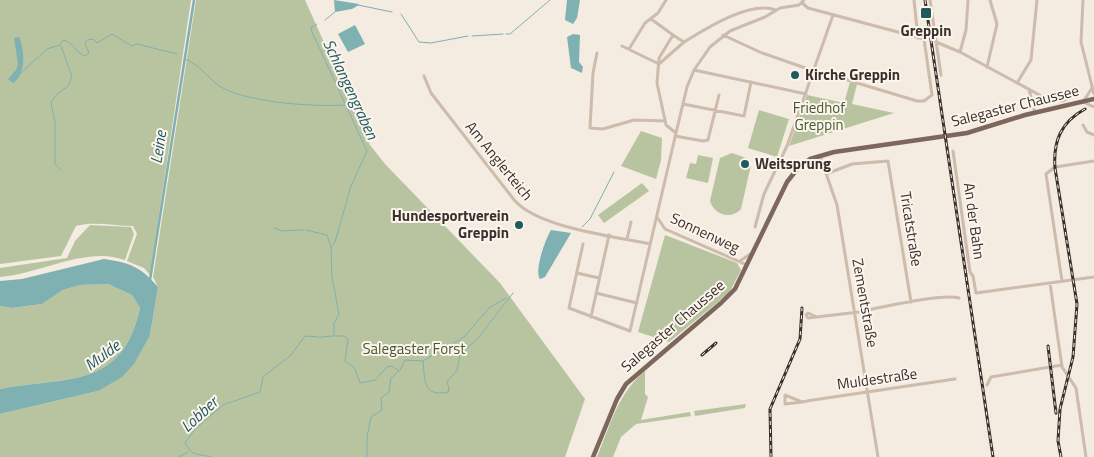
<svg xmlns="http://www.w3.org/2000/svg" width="1094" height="457" font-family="'Titillium Web',sans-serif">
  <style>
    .green { fill: #b8c4a0 }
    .water { fill: #7fb0b2 }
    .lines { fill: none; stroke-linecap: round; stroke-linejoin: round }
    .stream { stroke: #7fb0b2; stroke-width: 1 }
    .canal { stroke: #7fb0b2; stroke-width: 2.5 }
    .minor { stroke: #cdbbac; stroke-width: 3 }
    .major { stroke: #7d675c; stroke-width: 4.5 }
    .rail-casing { stroke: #3b302b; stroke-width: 3 }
    .rail { stroke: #fbf5ee; stroke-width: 1; stroke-dasharray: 4; stroke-linecap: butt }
    .poi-dot { fill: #1f5a5e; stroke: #fbf5ee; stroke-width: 2 }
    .labels { text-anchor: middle; stroke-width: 4; stroke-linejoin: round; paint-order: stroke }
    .poi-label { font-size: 15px; font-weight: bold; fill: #3b302b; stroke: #fbf5ee; text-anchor: start }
    .street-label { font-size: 15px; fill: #3b302b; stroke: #fbf5ee }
    .park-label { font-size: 15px; fill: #4a5a2e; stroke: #fbf5ee }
    .water-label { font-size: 16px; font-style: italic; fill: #1f5a5e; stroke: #fbf5ee }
  </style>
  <rect width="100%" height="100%" fill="#f4ebe1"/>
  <path class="green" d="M0,0H191L150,275L144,268L127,261L137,234L133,226C113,226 94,221 76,226L61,256L0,264Z
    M196,0H305L370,145L385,164L500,283L585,399L565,457H0V414L98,391L150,335L158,287L153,277Z
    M850,82L857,84L852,104L894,113L789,146L807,95L844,103Z
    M759,110L789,119L777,157L748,148Z
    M641,131L662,138L661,160L656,179L621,166Z
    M732,153L746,158L751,165L741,209C731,220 714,215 710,201L720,158Z
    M698,155L713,158L708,183L686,178L690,163L696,164Z
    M642,183L649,191L604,223L598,215Z
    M90,225L131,227L134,234L125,260C118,258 110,256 102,256C68,256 34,274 0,277V268L67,258L75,241Z
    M665,235L737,263L741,270L729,293L669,342L638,332Z
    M108,284L132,295L140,308C122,391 65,376 0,389V306L12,308L42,304L63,290L80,285Z
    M645,371V394L648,397L641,420L690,412L691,416L636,424L621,437L613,457H597C610,426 618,393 645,371Z
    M746,404L745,408L695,416L694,411Z"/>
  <path class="water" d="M334,0L359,4V5L352,9L335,12Z
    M567,0H580L577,18L573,24L565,20Z
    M355,25L365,44L348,52L338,34Z
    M573,34L580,35L579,62L583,67L582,73L571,68L567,37Z
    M19,37C25,50 26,75 13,83L8,79L16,70L18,64L14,38Z
    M551,230L571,233L545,277L540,279C534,271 545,240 551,230Z
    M104,259C130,263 140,266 158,287L150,335L134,364L122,377L98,391L0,414V389C65,376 122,391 140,308L132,295L108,284L80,285L63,290L42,304L12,308L0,306V281L22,279Z"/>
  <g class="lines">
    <path class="stream" d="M358,5L392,12
      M401,14L419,42L431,43L468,36
      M325,20L335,12
      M317,24L311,28L312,32L367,151L351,186L335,242L331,247L332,277L339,314L334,323V336H344L348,339L345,361L354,367L360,383L375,380L387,367L392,366L399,371L391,378L389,392L381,398L382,410L371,417L367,437V457
      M506,34H510L550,0
      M472,36L503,34
      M61,46L72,77L68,86L57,94L51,102L55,123V164L62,171
      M185,59C200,64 208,79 221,87C249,103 315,107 346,105
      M21,73L47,49L60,45L63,40C74,42 75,53 85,56L89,53L85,43L87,40L93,39L97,43L112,34L132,46L137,44L177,54
      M582,227L590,219L614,172
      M275,228L282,231L303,230
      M306,230L327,235L331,247
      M321,337L333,336
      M423,361L464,337L489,308L506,298
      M400,370L405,360L423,361C425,378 422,398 448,392L449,389L447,382L457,370L460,355L478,338L513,293
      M178,457L188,452
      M211,457C196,453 193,457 185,443L194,430L223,405L260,392L263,377L291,355L305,336L319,337"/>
    <path class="canal" d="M150,280L194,0"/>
    <path class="minor" d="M914,0L918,38
      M930,0L941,75
      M1083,0L1081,42L1094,94
      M802,3L808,8L924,39L932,95L924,101H917L814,70
      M651,19L673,35
      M723,35L762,53L814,71
      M684,42C705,29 750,0 776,10
      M936,42L960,52L1047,99L1062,101L1069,98
      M622,46L659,64
      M629,49L645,23L658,13L666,0
      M960,52L966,30L968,0
      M597,53L593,73L590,128L603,129L634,120L665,121
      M659,64L684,42L673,35L659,58L657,83L666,125L676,133
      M987,67L997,24L990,0
      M694,70L806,94
      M424,76L431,93L515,201C540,228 613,236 650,244
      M1017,83L1031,60L1037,0
      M1092,88L1083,102L1094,107
      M1029,90L1035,113
      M683,104L744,116L751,82
      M1083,125L1087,132L1094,135
      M675,136L703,141L708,140L719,95
      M953,151L970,272L973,276L976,293L1094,277
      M820,156L837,205L878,457
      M806,163L823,165
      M826,174L852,164L888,161L911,302
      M657,217L665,229L747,265
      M755,227L764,194L787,146L833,15
      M627,239L631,222
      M583,244L569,308L630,331L676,133L687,87L694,70L710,47L730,31L765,17L780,8L799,5L804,0
      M740,261L753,252
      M577,273L599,278
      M1062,281L1046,174L1055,167L1094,161
      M1050,283L1062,367L1076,388L1086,457
      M596,293L637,303
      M591,317L609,235
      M817,317L808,313L806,315L808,318C825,316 842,314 859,312C878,308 942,293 959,298
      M987,385L991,377L1062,365
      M802,402L785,404V395L802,402L813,400L955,379"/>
    <path class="major" d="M593,457L617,399L626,384L721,303L735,289L787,182L798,168L810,159L834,152L967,133L1025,115L1094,99"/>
    <g class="rail-casing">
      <path id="rail" d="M925,0L993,457
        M1048,346L1056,413
        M702,355L716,343
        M771,457L770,409L800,339L802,308
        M1061,457L1058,441L1060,409L1073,357L1077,304L1055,168C1053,141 1061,122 1085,109"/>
    </g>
    <use href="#rail" class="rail"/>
  </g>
  <g class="poi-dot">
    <rect x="920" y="7" width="12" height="12" rx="2.5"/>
    <circle cx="795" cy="75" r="5"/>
    <circle cx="745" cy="164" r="5"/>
    <circle cx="519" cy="225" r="5"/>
  </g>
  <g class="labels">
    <g class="poi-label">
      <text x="926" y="36" text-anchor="middle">Greppin</text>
      <text x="805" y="80">Kirche Greppin</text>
      <text x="755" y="169">Weitsprung</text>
      <text x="509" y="221" text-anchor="end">Hundesportverein<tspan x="509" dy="17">Greppin</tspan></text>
    </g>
    <g class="street-label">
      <text transform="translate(1015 106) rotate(-14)" y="5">Salegaster Chaussee</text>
      <text transform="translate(499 161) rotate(51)" y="5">Am Anglerteich</text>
      <text transform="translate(974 221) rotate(82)" y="5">An der Bahn</text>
      <text transform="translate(911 229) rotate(81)" y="5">Tricatstraße</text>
      <text transform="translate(705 233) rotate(25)" y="5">Sonnenweg</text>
      <text transform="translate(865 303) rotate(80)" y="5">Zementstraße</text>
      <text transform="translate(673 326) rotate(-41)" y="5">Salegaster Chaussee</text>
      <text transform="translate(877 379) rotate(-8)" y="5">Muldestraße</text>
    </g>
    <g class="park-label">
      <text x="819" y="113">Friedhof<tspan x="819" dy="17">Greppin</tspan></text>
      <text x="414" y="354">Salegaster Forst</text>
    </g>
    <g class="water-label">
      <text transform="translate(351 89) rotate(65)" y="6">Schlangengraben</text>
      <text transform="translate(158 147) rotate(-81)" y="6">Leine</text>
      <text transform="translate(102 355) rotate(-37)" y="6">Mulde</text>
      <text transform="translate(199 414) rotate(-43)" y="6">Lobber</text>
    </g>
  </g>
</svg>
